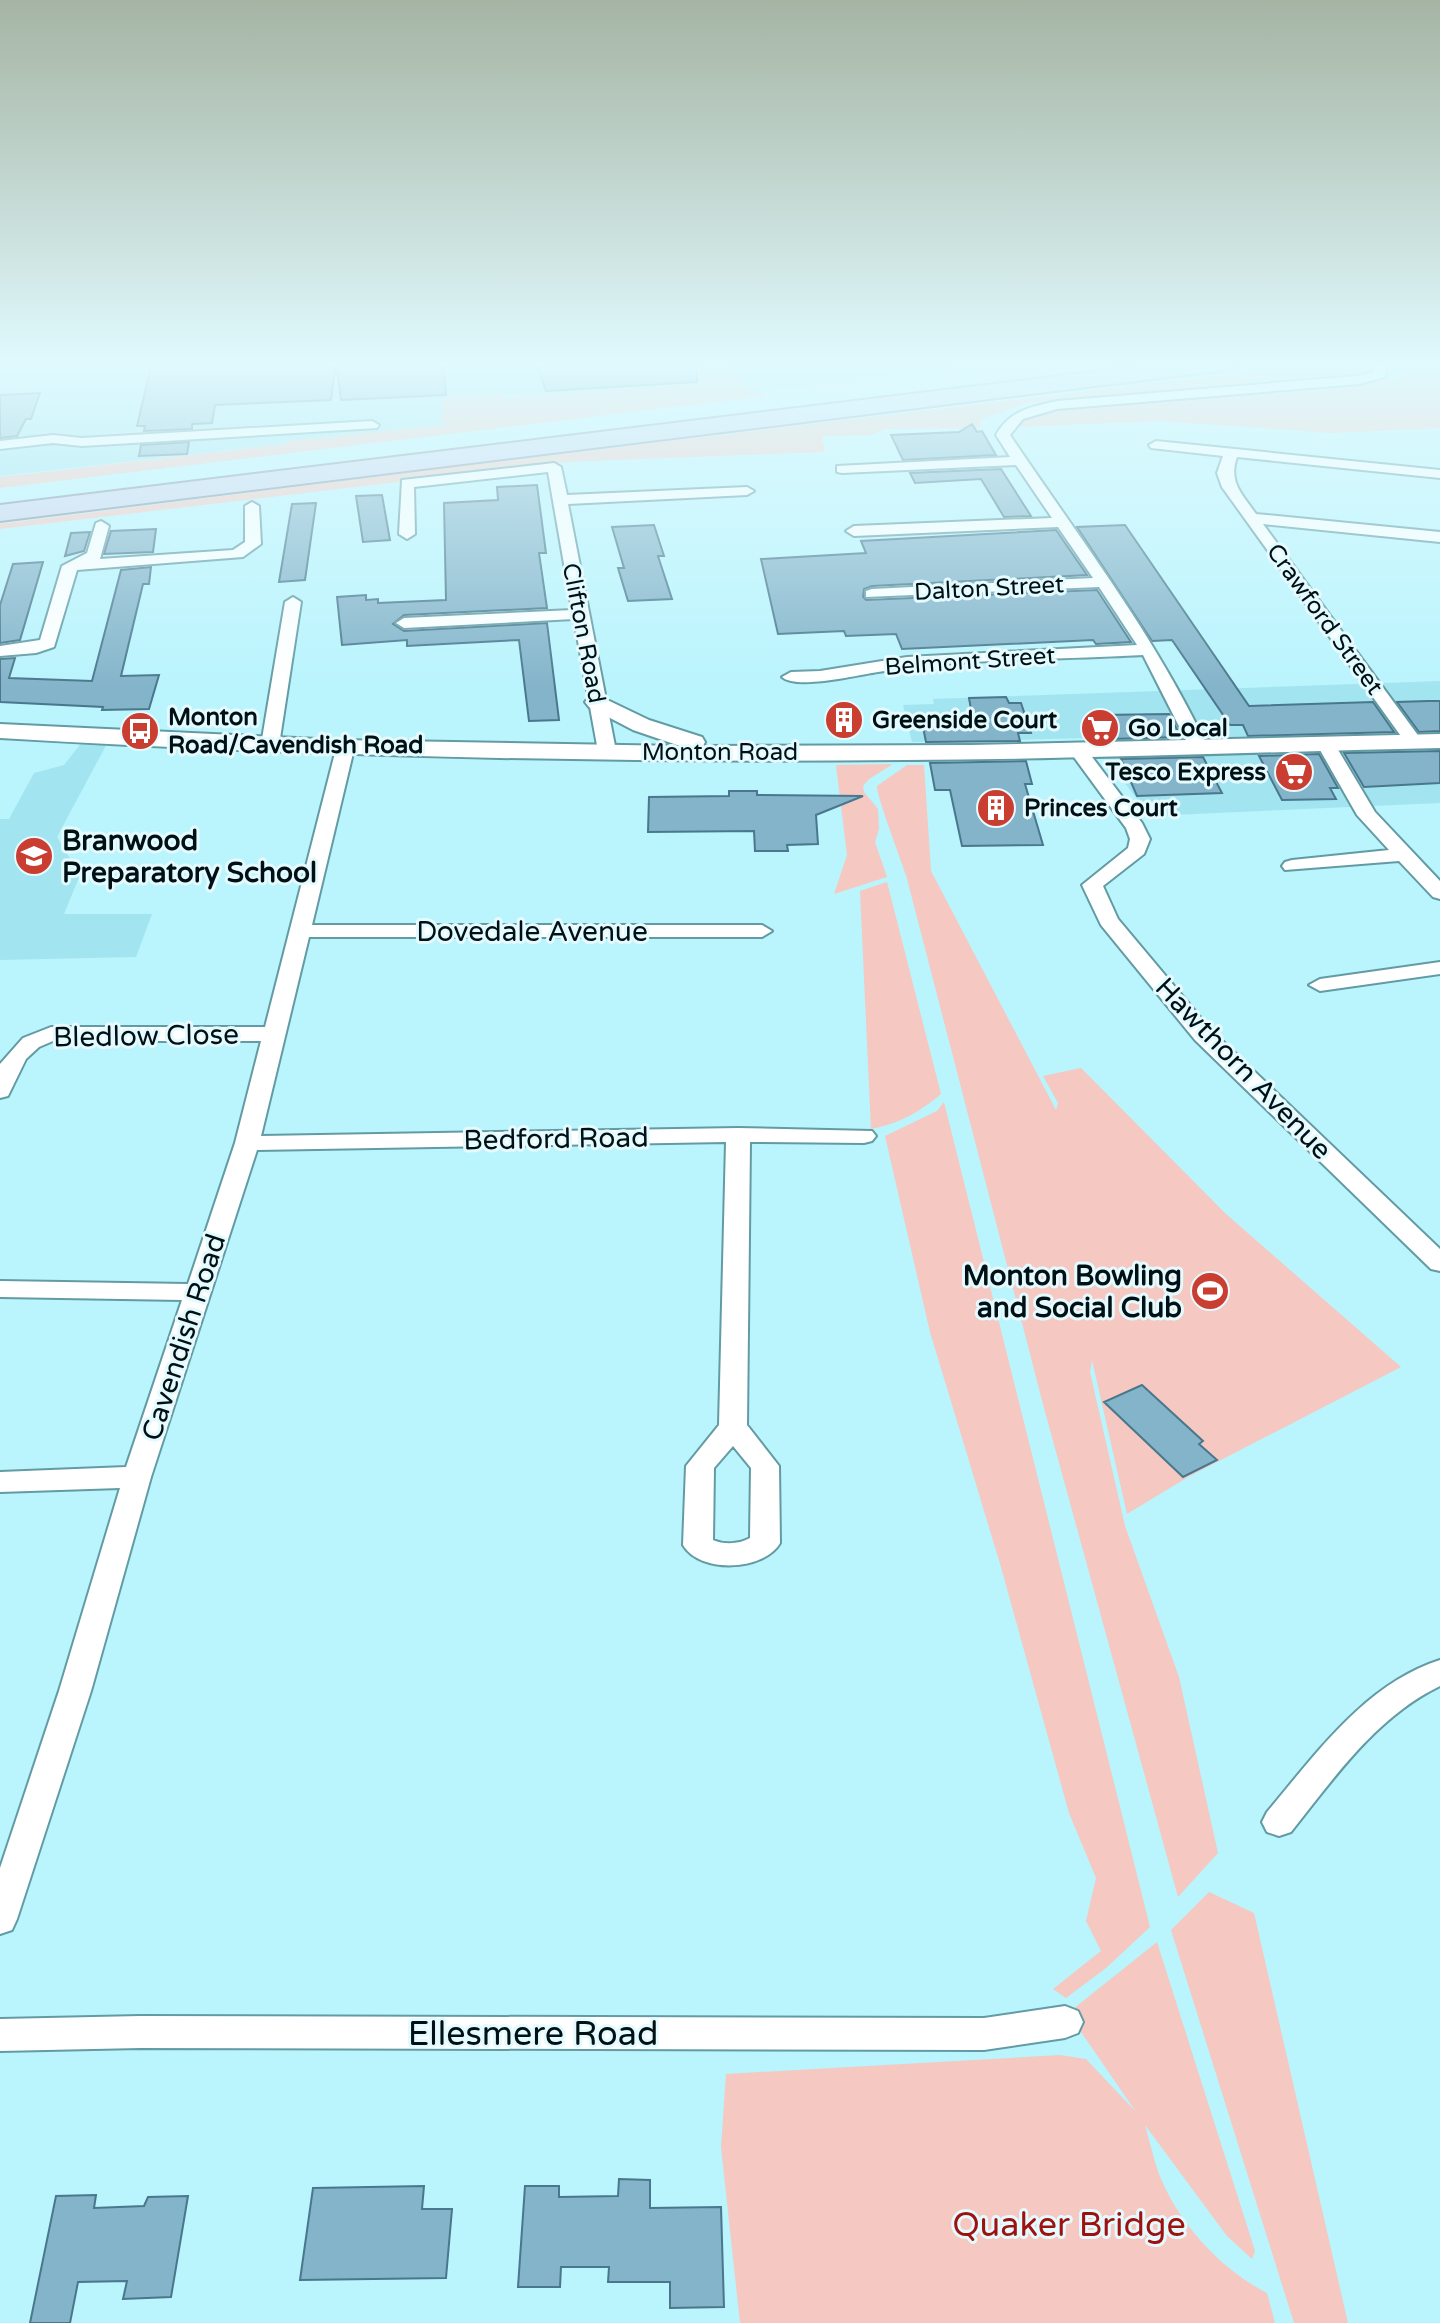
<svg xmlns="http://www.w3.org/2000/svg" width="1440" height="2323" font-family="'Varela Round',sans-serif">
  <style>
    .built { fill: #a2e5f0 }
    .green { fill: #f5c8c1 }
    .building { fill: #84b4ca; stroke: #49778c; stroke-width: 2 }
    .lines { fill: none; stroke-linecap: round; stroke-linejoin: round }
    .street-casing { stroke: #639ba4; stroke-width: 4 }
    .secondary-casing { stroke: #639ba4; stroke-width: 4 }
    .highway-casing { stroke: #8590a2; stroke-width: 4 }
    .street { fill: #fff; fill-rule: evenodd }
    .secondary { fill: #fff; fill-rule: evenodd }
    .highway { fill: #ccd5ee; fill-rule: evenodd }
    .labels { text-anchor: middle; stroke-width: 6; stroke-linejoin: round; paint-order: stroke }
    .far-street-label { font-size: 24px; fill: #001115; stroke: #e4fafe }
    .far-poi-label { font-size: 24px; font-weight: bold; fill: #001115; stroke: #e4fafe; text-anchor: start }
    .poi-label { font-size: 28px; font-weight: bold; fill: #001115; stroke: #e4fafe; text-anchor: start }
    .street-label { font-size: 28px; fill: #001115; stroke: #e4fafe }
    .near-street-label { font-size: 34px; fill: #001115; stroke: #e4fafe }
    .near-park-label { font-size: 34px; fill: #9d110e; stroke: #e4fafe }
  </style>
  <rect width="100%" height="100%" fill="#baf4fd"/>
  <path class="built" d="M0,362H666L678,385L546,395L446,397L442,400L443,414L439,415L447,425L288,441L286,444L0,476Z
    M730,362H998L751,393Z
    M1440,681V803L1150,816L1090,738L912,742L903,705L934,704L933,699Z
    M86,737L110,738L57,837L80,875L64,914H152L136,957L0,960V819H9L34,773L64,765Z"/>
  <path class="green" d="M667,362H730L751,393L761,392L766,396L0,488V477L286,444L288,441L446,425L438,415L443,414L442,400L445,397L503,394L505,398L678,385Z
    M1331,362H1360L1366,366L1353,375L1335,379L1026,403L980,420V428L886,429L871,435L822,436L825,452L567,462L0,529V524L461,466Z
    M1397,362H1440V428L1332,433L1159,421L1017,427L1027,417L1072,406L1323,390L1401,378V365Z
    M893,764L869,779L863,786L864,792L878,809L879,829L875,842L887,877L834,894L847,855L836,765Z
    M907,765H924L931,871L1056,1110L1058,1103L1043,1076L1081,1068L1226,1214L1401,1367L1188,1477L1127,1514L1092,1360L1090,1372L1125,1526L1179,1677L1218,1853L1178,1897L1044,1408L906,875C901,860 876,794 877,786Z
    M887,882L941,1094C920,1112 898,1124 871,1129L860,891Z
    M944,1102L1150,1927L1106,1968L1066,1998L1053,1989L1101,1951L1086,1921L1096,1878L1069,1813L1001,1567L930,1332L885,1136L937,1111Z
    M1209,1892L1254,1913L1348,2323H1294L1171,1930Z
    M1157,1942L1255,2251L1252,2259L1227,2236L1145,2125C1150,2142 1154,2162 1161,2179C1181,2226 1222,2270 1267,2293L1275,2323H740L721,2147L726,2074L1060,2055L1086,2059L1136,2112L1068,2013Z"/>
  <path class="building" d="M152,362H443L446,395L341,400L336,364L331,400L215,405L212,423L192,424V429L144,431L145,426H137Z
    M536,362H697V382L546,391Z
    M40,393L31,419H26L17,436L0,438V395Z
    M972,424L977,432L982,431L996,455L903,460L891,435L959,432Z
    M189,442L187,454L139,456L141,445Z
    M1001,469L1031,516L1004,517L981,479L915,483L910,473Z
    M537,485L546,553H539L547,608L404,615L393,624L404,631L547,623L559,720L529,721L519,640L407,646V640L342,645L337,597L366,595V600L378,599V603L446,600L444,503L498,500L497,487Z
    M382,495L390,540L363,542L356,496Z
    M316,503L305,580L279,582L292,504Z
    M654,525L664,556H658L672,599L628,601L618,568H624L612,527Z
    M1125,525L1249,706L1373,702L1394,732L1248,736L1243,725H1230L1172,640L1152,641L1077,527Z
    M156,529L153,552L104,554L111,531Z
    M1056,530L1087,575L872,586L864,589L863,597L866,600L1097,590L1131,642L1096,644L1093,640L902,649L896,634L846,636L844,631L778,634L761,559L866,553L861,541Z
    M90,532L84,551L65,556L71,533Z
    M43,562L20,640L0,643V605L13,564Z
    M151,567L149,584H143L121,676L159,675L149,709L102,710L103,707L0,702V659L15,658L9,678L92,681L121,570Z
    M1006,697L1009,703H1021L1031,733H1018L1020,741L926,742L922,722L973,721L969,698Z
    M1428,701H1440V731L1419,732L1397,702Z
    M1169,714L1181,737L1111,739L1101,715Z
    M1440,751V783L1364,787L1344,753Z
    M1319,754L1338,788H1330L1336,799L1282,800L1259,756Z
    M1203,757L1222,793L1137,796L1121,759Z
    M1026,761L1032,784H1025L1043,845L962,846L950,790H935L930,763Z
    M729,791H757V795L863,796L816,815L818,844L787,845L788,851H755L754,831L648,832L649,797L729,796Z
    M1142,1385L1203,1441L1199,1444L1217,1460L1183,1477L1104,1402Z
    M619,2179L650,2180V2208L721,2207L724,2307L670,2308V2282H608L609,2267H561L560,2287H518L525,2186H559V2197L618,2196Z
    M424,2186L422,2209H452L446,2278L300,2280L313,2188Z
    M96,2195L94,2208L144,2206L148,2197L188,2196L171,2297L123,2299L127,2281L78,2282L70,2323H30L56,2196Z"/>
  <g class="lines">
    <g class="street-casing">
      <path id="street" d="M1374,362H1387L1385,377L1359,384L1057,409L1023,419L1010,435C1079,538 1153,632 1207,746L1204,750L1198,751L1189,746L1143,655C1055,660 965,658 878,672C858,675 796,690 782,677L791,672L820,671L907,657L1137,645L1099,587L866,597V591L872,589L1093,578L1058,527L854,536L846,531L854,526L1052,518L1016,465L842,473L837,472V466L1010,457L996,435C1010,410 1031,407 1057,401L1358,376L1374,372Z
        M372,421L379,425L377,428L82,446L53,443L0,449V441L53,435L82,438Z
        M1156,441L1440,470V478L1237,457C1228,482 1242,494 1256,514L1440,532V542L1263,524L1420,738L1423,742L1420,746H1408L1222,487L1217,473L1223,456L1151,448L1149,445Z
        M554,463L561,467L567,495L747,487L754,491L747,495L568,504L616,751L607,757L598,751L574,619L404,628L396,623L404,618L572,610L548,472L414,487L415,534L407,539L399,534L402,480Z
        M252,502L259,506L261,544L243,557L77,570L54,647L36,653L0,656V646L40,640L62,566L87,553L96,523L101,521L109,526L100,559L233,550L245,542V506Z
        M293,597L301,602L279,745L270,750L261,745L285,602Z
        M1325,738L1334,743L1375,812L1440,881V899L1433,897L1399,861L1285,870L1282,866L1285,862L1292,860L1389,850L1357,815L1316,743Z
        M345,744L354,749L312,925H762L772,931L762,937H309L261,1136L738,1128L872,1131L876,1136L872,1141L864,1143L750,1142L747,1425L779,1466L780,1543C764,1571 700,1574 683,1545L686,1466L719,1425L726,1142L257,1150L151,1477L91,1691L17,1919L12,1930L0,1934V1868L59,1691L120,1488L0,1492V1472L126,1467L182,1300L0,1297V1281L188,1284L235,1143L261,1041H53L39,1047L26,1059L8,1096L0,1098V1064L23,1038L51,1027H265L336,749ZM733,1446L751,1468L750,1538C739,1544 725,1545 713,1540L714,1468Z
        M1077,744L1083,745L1142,823L1150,839L1144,854L1103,886L1118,919L1211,1030L1440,1249V1271L1431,1269L1195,1040L1101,925L1082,885L1128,848L1130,839L1126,828L1068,749Z
        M1440,962V974L1320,991L1309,985L1320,979Z
        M1440,1660V1686C1376,1717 1334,1778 1291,1832L1279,1836L1267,1832L1262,1822L1267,1812C1316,1754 1365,1684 1440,1660Z
        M1065,2006L1078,2011L1083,2022L1078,2033L1065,2038L984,2050L140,2048L0,2051V2019L140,2016L984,2018Z"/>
    </g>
    <g class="secondary-casing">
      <path id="secondary" d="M597,695L649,720L702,737L705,742L703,746L971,745L1440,734V748C1261,752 1083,759 904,760C603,763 301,756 0,738V724L339,740L680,746L633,730L589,707L585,702L589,697Z"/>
    </g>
    <g class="highway-casing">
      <path id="highway" d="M1175,362H1245L1234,369L0,521V505Z"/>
    </g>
    <use href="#street" class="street"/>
    <use href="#secondary" class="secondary"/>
    <use href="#highway" class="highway"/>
  </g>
  <linearGradient id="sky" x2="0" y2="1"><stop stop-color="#a5b4a3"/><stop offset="0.53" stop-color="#e0fafe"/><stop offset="1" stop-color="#e0fafe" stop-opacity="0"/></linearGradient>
  <rect width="1440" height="688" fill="url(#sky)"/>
  <defs>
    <g id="building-disc" transform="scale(2)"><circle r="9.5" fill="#ca3d31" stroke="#e4fafe"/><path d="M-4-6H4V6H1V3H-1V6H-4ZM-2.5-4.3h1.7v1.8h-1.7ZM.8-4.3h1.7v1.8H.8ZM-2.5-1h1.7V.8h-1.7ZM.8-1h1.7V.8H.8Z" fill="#fff"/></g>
    <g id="supermarket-disc" transform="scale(2)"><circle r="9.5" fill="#ca3d31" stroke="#e4fafe"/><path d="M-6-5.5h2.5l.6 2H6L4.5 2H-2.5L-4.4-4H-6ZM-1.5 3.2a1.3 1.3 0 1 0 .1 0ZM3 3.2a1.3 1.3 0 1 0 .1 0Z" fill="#fff"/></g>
    <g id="bus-disc" transform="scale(2)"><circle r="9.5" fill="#ca3d31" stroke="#e4fafe"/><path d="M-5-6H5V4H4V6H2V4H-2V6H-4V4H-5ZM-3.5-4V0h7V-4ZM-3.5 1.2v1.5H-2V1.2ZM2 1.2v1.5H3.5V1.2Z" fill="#fff"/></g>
    <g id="school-disc" transform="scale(2)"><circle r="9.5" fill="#ca3d31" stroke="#e4fafe"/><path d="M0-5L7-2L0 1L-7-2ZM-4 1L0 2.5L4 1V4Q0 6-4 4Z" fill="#fff"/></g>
    <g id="stadium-disc" transform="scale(2)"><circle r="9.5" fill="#ca3d31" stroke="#e4fafe"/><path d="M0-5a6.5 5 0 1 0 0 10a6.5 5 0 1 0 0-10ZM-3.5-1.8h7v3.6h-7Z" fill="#fff"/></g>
  </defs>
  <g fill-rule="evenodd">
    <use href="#building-disc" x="844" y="720"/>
    <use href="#supermarket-disc" x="1100" y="728"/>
    <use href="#bus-disc" x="140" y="731"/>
    <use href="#supermarket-disc" x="1294" y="772"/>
    <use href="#building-disc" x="996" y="808"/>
    <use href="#school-disc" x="34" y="856"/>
    <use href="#stadium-disc" x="1210" y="1291"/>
  </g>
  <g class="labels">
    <g class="far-street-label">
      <text transform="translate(989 588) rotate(-3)" y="8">Dalton Street</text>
      <text transform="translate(1325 619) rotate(54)" y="8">Crawford Street</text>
      <text transform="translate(584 633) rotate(79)" y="8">Clifton Road</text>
      <text transform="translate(970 661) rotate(-4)" y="8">Belmont Street</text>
      <text x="720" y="760">Monton Road</text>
    </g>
    <g class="far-poi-label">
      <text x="168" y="725">Monton<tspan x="168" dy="28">Road/Cavendish Road</tspan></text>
      <text x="872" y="728">Greenside Court</text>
      <text x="1128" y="736">Go Local</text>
      <text x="1266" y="780" text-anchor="end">Tesco Express</text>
      <text x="1024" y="816">Princes Court</text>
    </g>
    <g class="poi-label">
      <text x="62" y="850">Branwood<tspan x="62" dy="32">Preparatory School</tspan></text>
      <text x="1182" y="1285" text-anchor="end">Monton Bowling<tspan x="1182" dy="32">and Social Club</tspan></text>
    </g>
    <g class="street-label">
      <text x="532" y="941">Dovedale Avenue</text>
      <text transform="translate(146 1035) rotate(-1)" y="10">Bledlow Close</text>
      <text transform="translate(1244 1068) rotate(46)" y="10">Hawthorn Avenue</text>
      <text transform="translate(556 1138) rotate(-1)" y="10">Bedford Road</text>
      <text transform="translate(183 1337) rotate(-72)" y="10">Cavendish Road</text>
    </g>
    <g class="near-street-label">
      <text x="533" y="2045">Ellesmere Road</text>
    </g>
    <g class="near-park-label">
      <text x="1069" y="2236">Quaker Bridge</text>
    </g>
  </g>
</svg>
